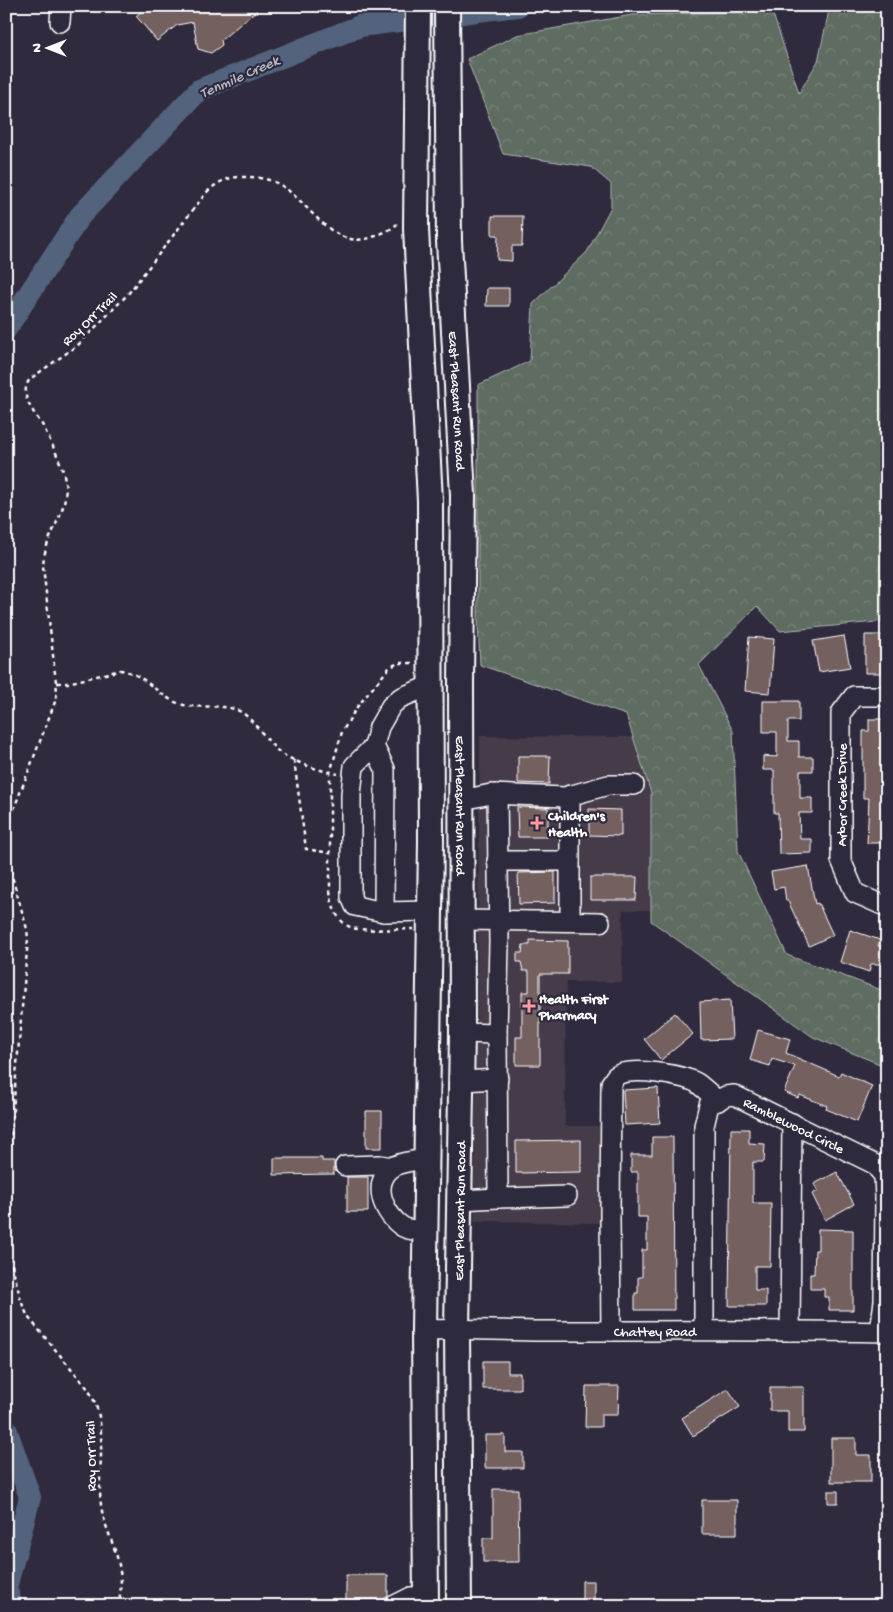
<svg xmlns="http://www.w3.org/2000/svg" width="893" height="1612" font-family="'Gochi Hand',sans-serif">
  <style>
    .built { fill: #443a48 }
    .forest { fill: url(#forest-crowns); stroke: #afb6b0 }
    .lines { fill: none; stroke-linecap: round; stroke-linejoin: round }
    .river { stroke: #53637d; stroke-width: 22 }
    .building { fill: #756161; stroke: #fff }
    .minor-casing { stroke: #fff; stroke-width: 22 }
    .major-casing { stroke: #fff; stroke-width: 28 }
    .path { stroke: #fff; stroke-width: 2.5; stroke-dasharray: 4 4; stroke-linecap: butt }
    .minor { stroke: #2f2a3d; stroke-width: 19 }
    .major { stroke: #2f2a3d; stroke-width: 24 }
    .poi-dot { fill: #ff9aa2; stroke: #2f2a3d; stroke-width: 2 }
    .labels { text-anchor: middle; stroke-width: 4.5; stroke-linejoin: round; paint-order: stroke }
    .street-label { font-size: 14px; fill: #fff; stroke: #2f2a3d }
    .poi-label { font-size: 14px; font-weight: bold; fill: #fff; stroke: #2f2a3d; text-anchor: start }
    .water-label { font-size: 15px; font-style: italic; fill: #b2b9c4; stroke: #2f2a3d }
  </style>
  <defs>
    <pattern id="forest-crowns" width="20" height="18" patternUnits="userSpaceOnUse" patternTransform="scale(1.25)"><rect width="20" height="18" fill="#5f6c62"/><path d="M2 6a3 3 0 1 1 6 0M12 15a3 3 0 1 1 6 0" fill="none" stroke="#77827a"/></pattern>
  </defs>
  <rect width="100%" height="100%" fill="#2f2a3d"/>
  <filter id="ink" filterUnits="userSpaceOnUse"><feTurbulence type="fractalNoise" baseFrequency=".02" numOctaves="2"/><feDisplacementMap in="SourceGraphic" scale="10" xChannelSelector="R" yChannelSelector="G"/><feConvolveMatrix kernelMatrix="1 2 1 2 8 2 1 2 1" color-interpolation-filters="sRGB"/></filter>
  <g filter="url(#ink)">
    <path class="built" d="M480,736L633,737L651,793V910H623L622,982H566L565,1126H603V1223L474,1221Z"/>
    <path class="forest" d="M830,6H887V621L780,631L757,606L699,665L733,731L738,851L787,955L887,992V1067L813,1037L651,921V793L626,715L480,665L478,623V385L530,361L533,304L587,252L611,207V184L591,167L503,154L467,59L517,35L632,15L772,11L799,93L818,61Z"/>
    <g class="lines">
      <path class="river" d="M6,329L80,216L199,90L360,26L518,6
        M6,1429L30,1497L6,1588L12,1606"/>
    </g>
    <path class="building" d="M148,6H262L221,40L222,45L211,53L198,49L193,22L177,25L157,41L136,16Z
      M492,216H523L522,246H512V261L497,260L498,235H492Z
      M487,288H509V306H486Z
      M865,635H887V673H865Z
      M844,636L850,667L819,672L813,641Z
      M749,637L774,639L770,693L745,691Z
      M763,701H799V721H788V741H799V757H813V771H800V798H812V813H799L800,839H812V853L779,854L778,813H774V770H763V756L777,757V732H763Z
      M869,719H887V843H867L869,798H863V731H869Z
      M518,756H550L549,784L518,783Z
      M517,807L548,808V837H518Z
      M589,809L621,810V836L589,835Z
      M808,866L815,904L818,903L833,935L809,946L788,901H786L784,887L774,889L771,872Z
      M555,872V903L519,904L518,873Z
      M590,877H637L636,900H590Z
      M850,930L880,940L878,946H887V964H871L869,972L840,962Z
      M530,940L568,941V974H540V1065H516V1037H522V992H529V971H523L521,962H517V953H522L523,945H530Z
      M730,1000L732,1039L701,1040L700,1002Z
      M675,1013L693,1034L661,1060L644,1039Z
      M758,1030L790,1039L786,1053L839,1076L841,1072L872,1086L857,1122L826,1109L827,1106L800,1095L798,1098L784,1092L795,1066L772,1059L770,1066L750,1060Z
      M658,1088L660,1123L625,1125L623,1090Z
      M366,1111H382V1148H366Z
      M731,1129H749V1143L765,1144L764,1162H753V1203H771L770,1266H755V1290H766V1306H729Z
      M652,1137H673L674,1310H635V1293H638V1277H642V1250H647V1217H638V1172H631V1155H652Z
      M581,1140V1172L516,1173V1141Z
      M274,1158H322V1161H334V1174L274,1175Z
      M837,1172L854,1204L825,1220L812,1194L818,1191L814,1184Z
      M347,1177H368V1212H347Z
      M818,1229L853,1230V1310H829V1297H824V1289H810V1274H814L815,1250H818Z
      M483,1361H508V1373H520V1389H483Z
      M586,1386H619L618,1415H601V1427H585Z
      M770,1387H804V1432H788V1411H770Z
      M728,1389L740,1407L693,1436L682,1418Z
      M485,1435H505V1452H523V1468H485Z
      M831,1438H856V1455H871V1482H831Z
      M493,1489H518L519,1562H483V1538H493Z
      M828,1491H838V1503H828Z
      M702,1500H737V1534H702Z
      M346,1575H388V1596L383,1600H346Z
      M582,1581H594V1606H582Z"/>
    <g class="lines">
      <g class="minor-casing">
        <g id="minor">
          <path d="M60,22L61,6"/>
          <path d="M887,696H854L841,713V860L855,893L887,907"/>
          <path d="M374,746L385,769L384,912"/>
          <path d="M497,794L499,942L497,1034"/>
          <path d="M570,795V921"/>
          <path d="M462,800L491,794L565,797L608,785H634"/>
          <path d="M497,861H570"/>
          <path d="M430,911L384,912L355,906L351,897V794L354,766L374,746L379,727L391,706L400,698L431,685"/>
          <path d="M462,920L600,922"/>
          <path d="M462,1081L498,1079"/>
          <path d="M345,1166L380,1165L393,1167"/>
          <path d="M498,1198L567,1196"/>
          <path d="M459,1200L498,1198L497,1034L462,1033"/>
          <path d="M426,1230C418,1230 410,1231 403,1227C384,1215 370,1183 393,1167C402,1161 416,1161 427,1159"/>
          <path id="s1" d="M424,1330C467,1328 510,1331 553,1331C664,1331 775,1330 887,1332"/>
          <path id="s2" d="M704,1330V1126L709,1105L726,1096L734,1095L874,1164L884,1176L885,1198L884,1301L880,1331"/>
          <path d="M611,1331L610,1217L611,1083C613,1081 614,1078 616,1076C629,1066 683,1075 697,1083C704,1088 711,1095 718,1101"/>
          <path d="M790,1331L792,1123"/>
          <path d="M393,1606L411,1597L426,1596"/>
        </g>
      </g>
      <g class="major-casing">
        <g id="major">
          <path d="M418,6L416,229L430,501L431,841L424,1330L426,1606"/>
          <path id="s3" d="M447,6L449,241L463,495L461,684L462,1033L457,1329L459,1606"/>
        </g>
      </g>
      <path class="path" d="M412,663H398L389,668L357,707L342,732L330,773V889C331,905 336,921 352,928C359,931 403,929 414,929
        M57,683H68L121,670C147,675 157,696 180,704C199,710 223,702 241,712C254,720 266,740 278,751C290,761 323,772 338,774
        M294,760L306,849L330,853
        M6,824L15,806L32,762L55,702L57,691L43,566C45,528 76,510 62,468C57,454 50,440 43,426C37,417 29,407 26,396C25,390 26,384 30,379L78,345L128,294L206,193C218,181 230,176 247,177C257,177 268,179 277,183C311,201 332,256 378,235C385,232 392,229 397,224
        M6,855L27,929L28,939L6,1190
        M6,1241L21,1301L28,1317L85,1385C112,1421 96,1463 101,1505C104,1528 117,1548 120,1571C122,1583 120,1594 119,1606"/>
      <use href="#minor" class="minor"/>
      <use href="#major" class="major"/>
    </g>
  </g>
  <g class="poi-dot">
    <path d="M534.5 815.5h5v5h5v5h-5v5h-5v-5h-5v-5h5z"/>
    <path d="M526.5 998.5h5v5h5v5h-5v5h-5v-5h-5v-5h5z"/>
  </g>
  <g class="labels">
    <g class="street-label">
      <text transform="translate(89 318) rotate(-44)" y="5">Roy Orr Trail</text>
      <text dy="5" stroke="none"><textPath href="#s3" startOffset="395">East Pleasant Run Road</textPath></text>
      <text transform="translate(841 795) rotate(-90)" y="5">Arbor Creek Drive</text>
      <text dy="5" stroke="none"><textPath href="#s3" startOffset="800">East Pleasant Run Road</textPath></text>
      <text dy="5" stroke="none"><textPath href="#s2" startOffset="320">Ramblewood Circle</textPath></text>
      <text transform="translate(459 1211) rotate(-89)" y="5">East Pleasant Run Road</text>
      <text dy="5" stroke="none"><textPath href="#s1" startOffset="231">Chattey Road</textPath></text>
      <text transform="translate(90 1456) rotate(-91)" y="5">Roy Orr Trail</text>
    </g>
    <g class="poi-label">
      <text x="548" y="820">Children's<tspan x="548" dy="16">Health</tspan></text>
      <text x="539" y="1003">Health First<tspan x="539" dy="16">Pharmacy</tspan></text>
    </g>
    <g class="water-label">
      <text transform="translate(239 76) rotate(-24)" y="5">Tenmile Creek</text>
    </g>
  </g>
  <rect width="893" height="1612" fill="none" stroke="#2f2a3d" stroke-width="25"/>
  <rect x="12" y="12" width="868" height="1587" fill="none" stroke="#fff" stroke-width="2" filter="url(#ink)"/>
  <g transform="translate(48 48) rotate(270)" stroke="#2f2a3d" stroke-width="4" paint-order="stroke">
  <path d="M0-4L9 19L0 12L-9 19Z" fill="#ffffff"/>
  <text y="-8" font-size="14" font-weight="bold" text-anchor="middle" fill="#ffffff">N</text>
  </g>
</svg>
